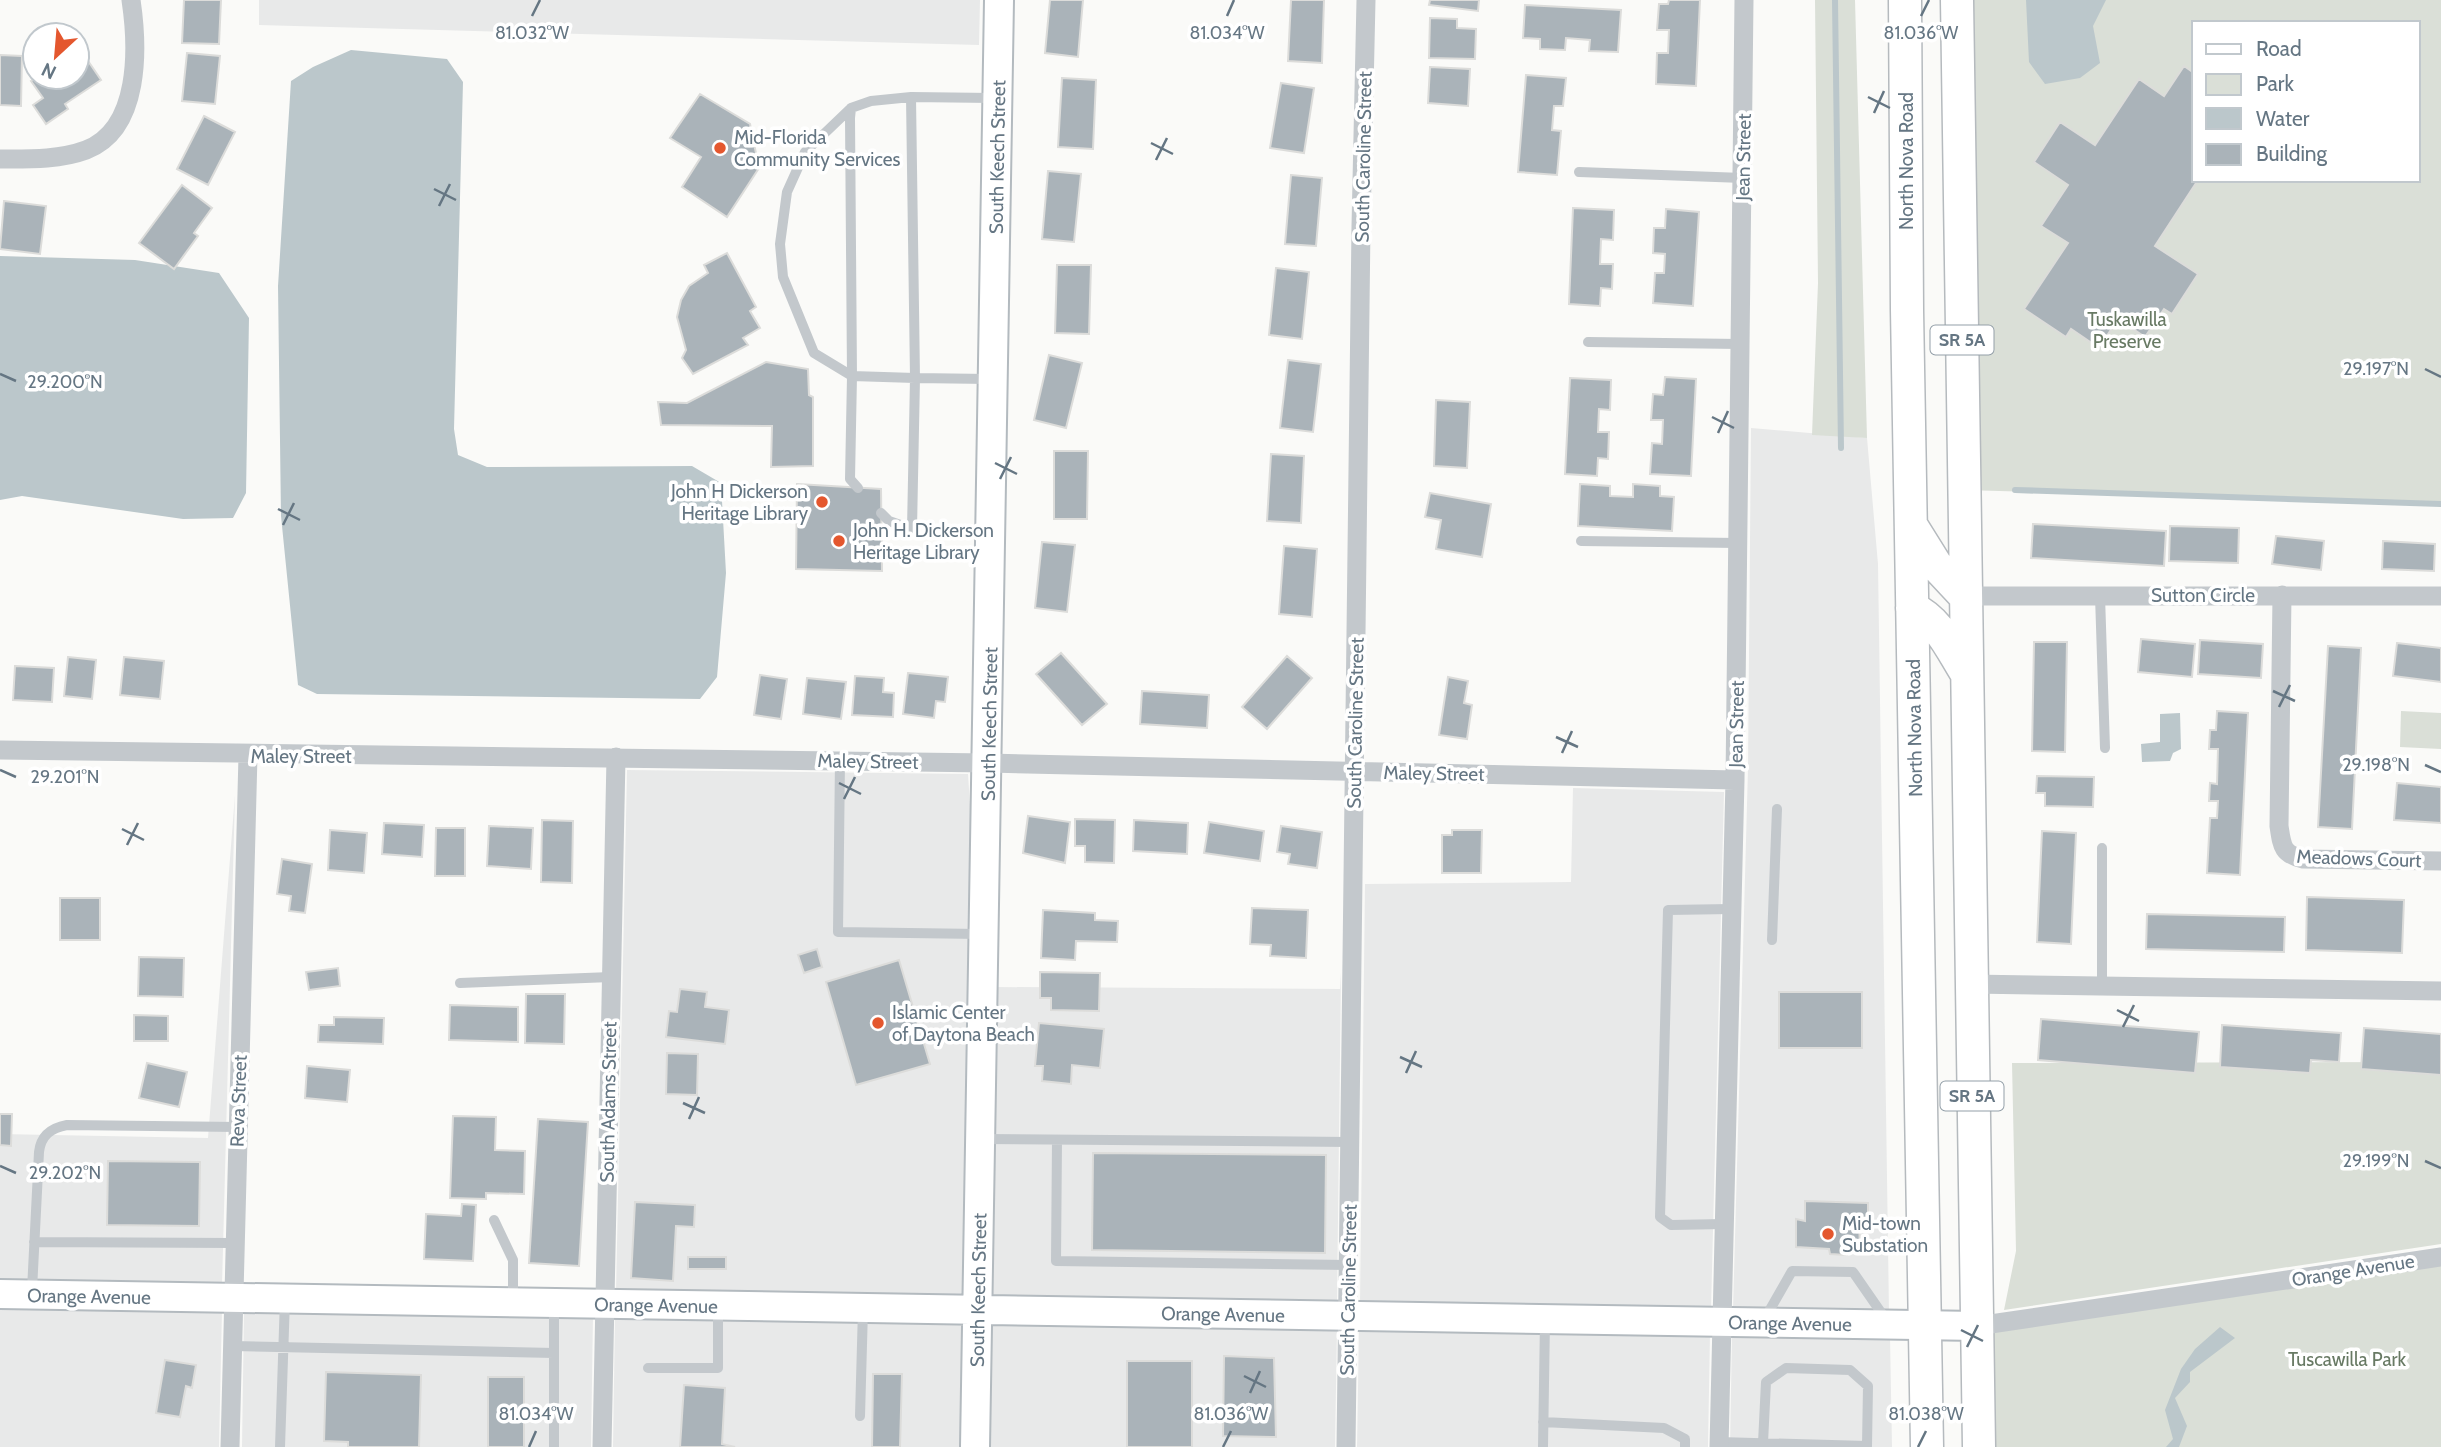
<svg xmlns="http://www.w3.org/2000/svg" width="2441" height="1447" font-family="Cabin,sans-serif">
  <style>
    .built { fill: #e8e9e9 }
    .green { fill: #dadfd7; fill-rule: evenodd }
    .water { fill: #bbc7cb }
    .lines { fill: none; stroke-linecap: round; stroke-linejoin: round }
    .stream { stroke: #bbc7cb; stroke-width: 6 }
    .building { fill: #aab3b9; stroke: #dcdcda; stroke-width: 2 }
    .secondary-casing { stroke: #b3babf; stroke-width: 32 }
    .primary-casing { stroke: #b5babe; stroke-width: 35 }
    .lane { stroke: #c3c8cc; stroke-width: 10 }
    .street { stroke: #c3c8cc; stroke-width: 19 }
    .secondary { stroke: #fff; stroke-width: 28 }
    .primary { stroke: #fff; stroke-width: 32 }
    .ticks { fill: none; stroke: #657683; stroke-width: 2.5 }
    .poi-dot { fill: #e4572e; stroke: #fff; stroke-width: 2.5 }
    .labels { text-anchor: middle; stroke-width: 7; stroke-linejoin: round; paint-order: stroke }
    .shield { fill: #fff; stroke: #939fa8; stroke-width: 2 }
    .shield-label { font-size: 18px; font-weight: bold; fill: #657683 }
    .poi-label { font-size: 19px; fill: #657683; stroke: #fff; text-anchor: start }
    .street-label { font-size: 19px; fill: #657683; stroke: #fff }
    .park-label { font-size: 19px; fill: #687a64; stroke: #fff }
    .ticks-label { font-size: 18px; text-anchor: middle; fill: #657683; stroke: #fff; stroke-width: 7; stroke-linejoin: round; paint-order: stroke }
  </style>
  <rect width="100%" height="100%" fill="#fafaf8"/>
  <path class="built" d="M259,0H980L979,45L259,25Z
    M1751,428L1867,438L1878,564L1889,1313L1733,1310L1748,768Z
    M627,770L968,774L975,881L967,1298L616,1292Z
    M1573,788L1724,792L1711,1310L1360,1304L1365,884L1571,882Z
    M235,795L222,1286L0,1282V1134L208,1138Z
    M1341,972L1337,1304L989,1298L995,987L1340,989Z
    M0,1307L222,1310L219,1447H0Z
    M244,1311L593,1316L591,1447H242Z
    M615,1316L966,1322L963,1447H613Z
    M989,1322L1337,1328L1335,1447H986Z
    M1359,1328L1710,1334L1708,1447H1357Z
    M1732,1334L1890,1337L1892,1447H1730Z"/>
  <path class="green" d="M1815,0H1855L1867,438L1812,435L1818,283Z
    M1957,0H2441V504L1964,490ZM2194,23H2418V180H2194Z
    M2401,711L2441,713V749L2400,747Z
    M2441,1062V1244L2004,1310L2016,1251L2012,1063Z
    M2441,1257V1447H1979L1977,1326Z"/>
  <path class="water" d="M2026,0H2106L2093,26L2100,63L2080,78L2045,84L2029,62Z
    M351,50L447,59L463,82L454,429L458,455L487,467L692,466L721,483L726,573L717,677L700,699L317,694L298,685L281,516L278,286L291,81L313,67Z
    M0,256L135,260L219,273L249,318L246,493L233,518L183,519L22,496L0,500Z
    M2180,713L2181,749L2173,753L2170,761L2142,762L2141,744L2160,742V714Z
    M2220,1327L2235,1338L2190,1372V1382L2175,1398L2187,1426L2179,1447H2166L2173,1439L2165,1410L2181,1369L2195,1349Z"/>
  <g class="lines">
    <path class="stream" d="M1835,0L1841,448
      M2015,490L2441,504"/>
  </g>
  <path class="building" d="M184,0H221L219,44L182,43Z
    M1050,0H1083L1078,57L1045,53Z
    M1291,0H1324L1322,63L1288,61Z
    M1430,0H1479L1478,11L1429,5Z
    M1669,0H1700L1696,86L1656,84L1657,53H1668L1669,30H1657L1659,4H1668Z
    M1525,5L1621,10L1618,52L1589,51L1590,40L1566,38L1565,50L1540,49V39L1523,38Z
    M1430,18L1457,19V28L1476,29L1475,59L1429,58Z
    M82,52L101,80L65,104L68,109L46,124L33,105L43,98L31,81L37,77H77V56Z
    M187,53L220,56L215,104L182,101Z
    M0,55L22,56L21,106L0,105Z
    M2184,66L2194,73V180H2198L2155,246L2198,274L2172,314L2164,309L2145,337L2118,319L2099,348L2071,329L2066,337L2024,309L2068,243L2041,226L2068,185L2034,162L2060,122L2095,145L2139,79L2164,96Z
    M1430,67L1470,69L1468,106L1428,103Z
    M1526,75L1566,78L1563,106H1554L1552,130L1561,131L1557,175L1518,172Z
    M1062,78L1096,80L1093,149L1058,147Z
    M1281,83L1314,88L1304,153L1270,148Z
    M700,94L750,124L759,168L727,217L682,187L701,157L670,138Z
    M204,116L235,132L208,185L177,169Z
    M1048,171L1081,174L1074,242L1042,239Z
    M1291,175L1322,178L1316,246L1285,244Z
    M182,185L212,208L194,233L198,236L174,269L139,243Z
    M4,201L46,206L40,254L0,249Z
    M1573,208L1614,210L1613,240L1601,239L1600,264H1613L1612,289L1601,288L1600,306L1569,304Z
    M1666,209L1699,212L1693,306L1653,303L1655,273H1664L1665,254L1653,253L1654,228H1665Z
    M727,253L756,307L750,311L760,328L743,338L748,345L693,374L682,358L686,350L677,317L681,300L689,286L708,273L704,265Z
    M1057,265H1091L1089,334L1055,333Z
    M1276,268L1309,272L1302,339L1269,335Z
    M1049,355L1082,363L1066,428L1034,420Z
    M1288,360L1321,364L1313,432L1280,428Z
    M766,362L808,369L809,395L813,397V466L771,467L772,426L661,425L658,402L687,403Z
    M1665,377L1696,379L1691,476L1650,474L1652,443L1662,444L1663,420H1651L1653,394L1663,395Z
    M1570,378L1611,380L1610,410L1599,409L1598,432H1609L1608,459L1598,458L1597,476L1565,474Z
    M1436,400L1470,402L1467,468L1434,466Z
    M1054,451H1088L1087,519H1054Z
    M1271,454L1304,456L1301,523L1267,521Z
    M797,484L881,489L882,571L796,569Z
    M1580,484L1610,486V496L1633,497V484L1660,486V496L1674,497L1672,531L1578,526Z
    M1430,493L1491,504L1482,557L1436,549L1441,520L1425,517Z
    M2033,524L2166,531L2164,566L2031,558Z
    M2170,526L2239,528L2238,563L2169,561Z
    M2276,536L2324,541L2321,570L2272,564Z
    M2383,541L2435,544L2434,571L2382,569Z
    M1042,542L1075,545L1067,612L1035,608Z
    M1284,546L1317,549L1312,617L1279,614Z
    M2141,639L2195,644L2192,677L2138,672Z
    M2200,640L2263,644L2261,678L2198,674Z
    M2034,642H2067L2065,752L2032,751Z
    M2397,643L2441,648V682L2393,676Z
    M2328,646L2361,648L2352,829L2318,827Z
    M1061,653L1107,704L1082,725L1036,674Z
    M1287,656L1312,678L1267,729L1242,707Z
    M68,657L96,660L92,699L64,696Z
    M124,657L164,661L160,699L120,695Z
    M15,666L54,668L52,702L13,700Z
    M908,673L948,677L945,702L936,701L934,718L903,714Z
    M760,675L787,679L781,719L754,715Z
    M855,676L884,678L883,692L894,693L893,717L852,715Z
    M1448,677L1468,681L1464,703L1472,705L1467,739L1439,735Z
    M807,678L846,682L841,719L803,714Z
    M1142,691L1209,695L1207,728L1140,724Z
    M2217,711L2248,713L2240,875L2207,873L2210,818H2217L2218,801H2209L2210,783L2217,784L2218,749H2209L2210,730H2216Z
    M2037,776L2094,777L2093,807L2045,806V793H2036Z
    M2397,783L2441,787V823L2394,820Z
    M1028,816L1070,822L1065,863L1023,853Z
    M1075,819L1115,820L1114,863L1085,862V846H1075Z
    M542,820L573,821L572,883L541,882Z
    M1134,820L1188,823L1187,854L1133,851Z
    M1209,822L1264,831L1260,861L1204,853Z
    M384,823L424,825L422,857L382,854Z
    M489,826L533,828L531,869L487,866Z
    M1281,826L1322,832L1317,868L1288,864L1290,854L1277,852Z
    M436,828H465V876H435Z
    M330,830L367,833L364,873L328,870Z
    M1452,830H1482L1481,873H1442V835H1452Z
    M2042,831L2076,833L2071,944L2037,942Z
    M282,859L312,864L305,913L289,911L291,896L277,894Z
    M2307,897L2404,900L2402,953L2306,950Z
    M60,898H100V940H60Z
    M1252,908L1308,910L1306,958L1270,956L1271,945L1250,944Z
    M1043,910L1095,913V920L1118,921L1117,942L1076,941L1075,960L1041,958Z
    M2147,914L2285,917L2284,952L2146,949Z
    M817,949L822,967L804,973L798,955Z
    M139,957L184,958L183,997L138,996Z
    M899,960L930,1064L856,1085L826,982Z
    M338,968L340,986L309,990L306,972Z
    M1040,972L1100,973L1099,1011L1051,1010V998H1040Z
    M680,989L707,992L705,1007L729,1010L725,1044L666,1037L669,1011L677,1012Z
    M1779,992H1862V1048H1779Z
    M526,994H565L564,1044L525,1043Z
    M450,1005L518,1007V1042L449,1040Z
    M134,1015L168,1016V1041H134Z
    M334,1017L384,1018L383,1044L318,1042L319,1025H334Z
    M2041,1019L2199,1032L2195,1073L2038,1060Z
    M1039,1023L1104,1029L1100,1068L1072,1065L1071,1084L1042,1081L1043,1066H1035Z
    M2222,1025L2341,1033L2339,1062L2311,1060L2310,1073L2220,1067Z
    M2364,1028L2441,1034V1075L2361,1069Z
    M667,1053L698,1054L697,1095L666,1094Z
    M147,1063L187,1072L179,1107L139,1098Z
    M307,1066L350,1070L347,1102L305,1098Z
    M0,1114H12L11,1146L0,1145Z
    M453,1116L496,1117L495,1150L525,1151L524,1194L486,1193V1199L450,1198Z
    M538,1119L588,1122L579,1266L529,1263Z
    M1093,1153L1326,1155L1325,1253L1092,1250Z
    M108,1161L200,1162L199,1226L107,1225Z
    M1805,1201L1868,1203V1221L1859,1220L1860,1249H1848L1847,1255L1830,1254L1829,1249L1796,1247V1219L1805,1221Z
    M635,1202L695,1205L694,1227L676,1226L673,1281L631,1278Z
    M462,1204L476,1205L473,1261L424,1259L426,1214L461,1216Z
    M688,1257H726V1269H688Z
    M1224,1356L1274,1358L1276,1437L1223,1436Z
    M165,1360L196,1365L192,1388L186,1386L180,1417L156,1413Z
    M1127,1361H1192V1447H1127Z
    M326,1372L421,1375L419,1447H348V1442L324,1441Z
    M873,1374H902L900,1447H872Z
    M488,1377H524V1447H488Z
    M684,1385L725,1388L722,1444L735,1447H680Z"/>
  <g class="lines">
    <g class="secondary-casing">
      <path id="secondary" d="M0,1294L1977,1326
        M975,1447L999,0"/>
    </g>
    <g class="primary-casing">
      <path id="primary" d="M1905,0L1907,310L1927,1447
        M1957,0L1979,1447
        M1911,525L1936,565L1965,596
        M1912,608C1939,621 1950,647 1965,671"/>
    </g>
    <path class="lane" d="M851,108L805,152L787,192L780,244L783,277L814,353L852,376L850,479L858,488
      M1579,172L1743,178
      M1588,342L1740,344
      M989,379L915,378L911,97L993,98
      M881,513L889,521L912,529L915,378L852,376L850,118L851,108L871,101L911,97
      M1581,541L1738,543
      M2100,596L2105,748
      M840,760L838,932L980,934
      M1772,940L1777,809
      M460,983L611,977
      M2102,986V848
      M983,1139L1350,1142
      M1057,1140L1056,1261L1349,1265
      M494,1220L513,1260V1301
      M1724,1224L1671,1225L1660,1217L1668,910L1731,909
      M34,1242L233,1243
      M32,1290L39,1152C41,1135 51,1128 67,1125L238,1127
      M1764,1320L1792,1271L1853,1272L1887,1321
      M233,1346L554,1353
      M648,1368H718V1309
      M860,1416L863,1309
      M1543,1422L1664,1428L1685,1439V1447
      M1719,1442L1867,1446L1868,1386L1850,1370L1786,1368L1766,1382L1763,1443
      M280,1447L285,1299
      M554,1447V1306
      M1543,1447L1545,1320"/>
    <path class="street" d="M0,159C28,159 59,160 86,150C141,129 138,47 131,0
      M2282,595L2279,826C2282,846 2282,854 2303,859L2441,861
      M1965,596H2441
      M0,750L988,763L1735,780
      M1970,984L2441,991
      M1977,1326L2441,1257
      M230,1447L248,755
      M602,1447L616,757
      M1346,1447L1361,226L1366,0
      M1719,1447L1735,780L1744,0"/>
    <use href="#secondary" class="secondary"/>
    <use href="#primary" class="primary"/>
  </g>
  <path class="ticks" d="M532,16L540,0M1227,16L1234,0M1921,16L1929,0M1868,97L1890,108M1874,113L1884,91M1151,143L1173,154M1156,160L1167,138M434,189L456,200M439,206L450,184M2425,369L2441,377M0,374L16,381M1712,417L1734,428M1718,433L1728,411M995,463L1017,474M1000,479L1011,457M278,509L300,520M283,525L294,503M2273,691L2295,701M2279,707L2290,685M1556,737L1578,747M1562,753L1572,731M2425,765L2441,772M0,770L16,777M839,783L861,794M844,799L855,777M122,829L144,840M127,845L138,823M2117,1010L2139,1021M2123,1027L2134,1005M1400,1057L1422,1067M1406,1073L1416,1051M683,1103L705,1113M689,1119L699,1097M2425,1161L2441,1168M0,1166L16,1173M1961,1330L1983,1341M1967,1347L1978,1325M1244,1376L1266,1387M1250,1393L1260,1371M529,1447L536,1431M1223,1447L1231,1431M1918,1447L1926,1431"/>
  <g class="poi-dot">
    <circle cx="720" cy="148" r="7"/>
    <circle cx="822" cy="502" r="7"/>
    <circle cx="839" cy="541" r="7"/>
    <circle cx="878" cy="1023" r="7"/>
    <circle cx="1828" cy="1234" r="7"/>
  </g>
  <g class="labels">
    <g class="shield">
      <rect x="1930.5" y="325.5" width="63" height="29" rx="5"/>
      <rect x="1940.5" y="1081.5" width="63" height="29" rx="5"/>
    </g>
    <g class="shield-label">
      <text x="1962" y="346">SR 5A</text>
      <text x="1972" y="1102">SR 5A</text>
    </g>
    <g class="poi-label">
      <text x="734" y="144">Mid-Florida<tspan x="734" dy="22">Community Services</tspan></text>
      <text x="808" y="498" text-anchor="end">John H Dickerson<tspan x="808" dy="22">Heritage Library</tspan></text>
      <text x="853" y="537">John H. Dickerson<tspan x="853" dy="22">Heritage Library</tspan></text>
      <text x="892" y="1019">Islamic Center<tspan x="892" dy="22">of Daytona Beach</tspan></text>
      <text x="1842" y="1230">Mid-town<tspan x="1842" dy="22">Substation</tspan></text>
    </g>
    <g class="street-label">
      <text transform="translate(997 157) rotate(-89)" y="7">South Keech Street</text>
      <text transform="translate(1363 157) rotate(-89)" y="7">South Caroline Street</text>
      <text transform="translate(1743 157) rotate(-89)" y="7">Jean Street</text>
      <text transform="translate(1906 161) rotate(-90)" y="7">North Nova Road</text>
      <text x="2203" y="602">Sutton Circle</text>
      <text transform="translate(1355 723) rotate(-89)" y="7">South Caroline Street</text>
      <text transform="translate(989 724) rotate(-89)" y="7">South Keech Street</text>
      <text transform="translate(1736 724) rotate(-89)" y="7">Jean Street</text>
      <text transform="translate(1914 728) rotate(-91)" y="7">North Nova Road</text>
      <text x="301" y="763">Maley Street</text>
      <text transform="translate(868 761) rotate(1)" y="7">Maley Street</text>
      <text transform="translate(1434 773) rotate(1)" y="7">Maley Street</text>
      <text transform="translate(2359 858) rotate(2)" y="7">Meadows Court</text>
      <text transform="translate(238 1101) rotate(-88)" y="7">Reva Street</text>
      <text transform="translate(608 1102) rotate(-89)" y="7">South Adams Street</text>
      <text transform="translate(2353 1270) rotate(-9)" y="7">Orange Avenue</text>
      <text transform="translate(978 1290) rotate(-89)" y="7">South Keech Street</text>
      <text transform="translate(1348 1290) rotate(-89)" y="7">South Caroline Street</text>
      <text transform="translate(89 1296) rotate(1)" y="7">Orange Avenue</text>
      <text transform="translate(656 1305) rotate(1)" y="7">Orange Avenue</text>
      <text transform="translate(1223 1314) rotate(1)" y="7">Orange Avenue</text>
      <text transform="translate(1790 1323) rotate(1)" y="7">Orange Avenue</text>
    </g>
    <g class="park-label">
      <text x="2127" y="326">Tuskawilla<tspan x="2127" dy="22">Preserve</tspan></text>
      <text x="2347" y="1366">Tuscawilla Park</text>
    </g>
  </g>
  <g class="ticks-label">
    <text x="532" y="39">81.032°W</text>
    <text x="1227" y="39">81.034°W</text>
    <text x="1921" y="39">81.036°W</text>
    <text x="2376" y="375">29.197°N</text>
    <text x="65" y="388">29.200°N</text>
    <text x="2376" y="771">29.198°N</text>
    <text x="65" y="783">29.201°N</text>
    <text x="2376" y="1167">29.199°N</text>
    <text x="65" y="1179">29.202°N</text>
    <text x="536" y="1420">81.034°W</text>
    <text x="1231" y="1420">81.036°W</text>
    <text x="1926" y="1420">81.038°W</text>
  </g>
  <rect x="2192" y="21" width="228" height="161" fill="#ffffff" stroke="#c1c8cd" stroke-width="2"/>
  <rect x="2206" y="44" width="35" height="10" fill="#ffffff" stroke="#c1c8cd" stroke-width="2"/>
  <text x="2256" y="56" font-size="21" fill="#657683">Road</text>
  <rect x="2206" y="74" width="35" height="21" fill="#dadfd7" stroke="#c1c8cd" stroke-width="2"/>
  <text x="2256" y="91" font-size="21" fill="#657683">Park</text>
  <rect x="2206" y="108" width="35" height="21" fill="#bbc7cb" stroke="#c1c8cd" stroke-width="2"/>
  <text x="2256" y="126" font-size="21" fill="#657683">Water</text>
  <rect x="2206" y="144" width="35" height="21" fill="#aab3b9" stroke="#c1c8cd" stroke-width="2"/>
  <text x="2256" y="161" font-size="21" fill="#657683">Building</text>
  <g transform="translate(56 56) rotate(206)"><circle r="33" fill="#ffffff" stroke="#c1c8cd" stroke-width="2"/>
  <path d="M0-5L12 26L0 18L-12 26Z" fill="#e4572e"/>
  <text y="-10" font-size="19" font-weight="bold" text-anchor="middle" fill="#657683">N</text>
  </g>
</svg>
